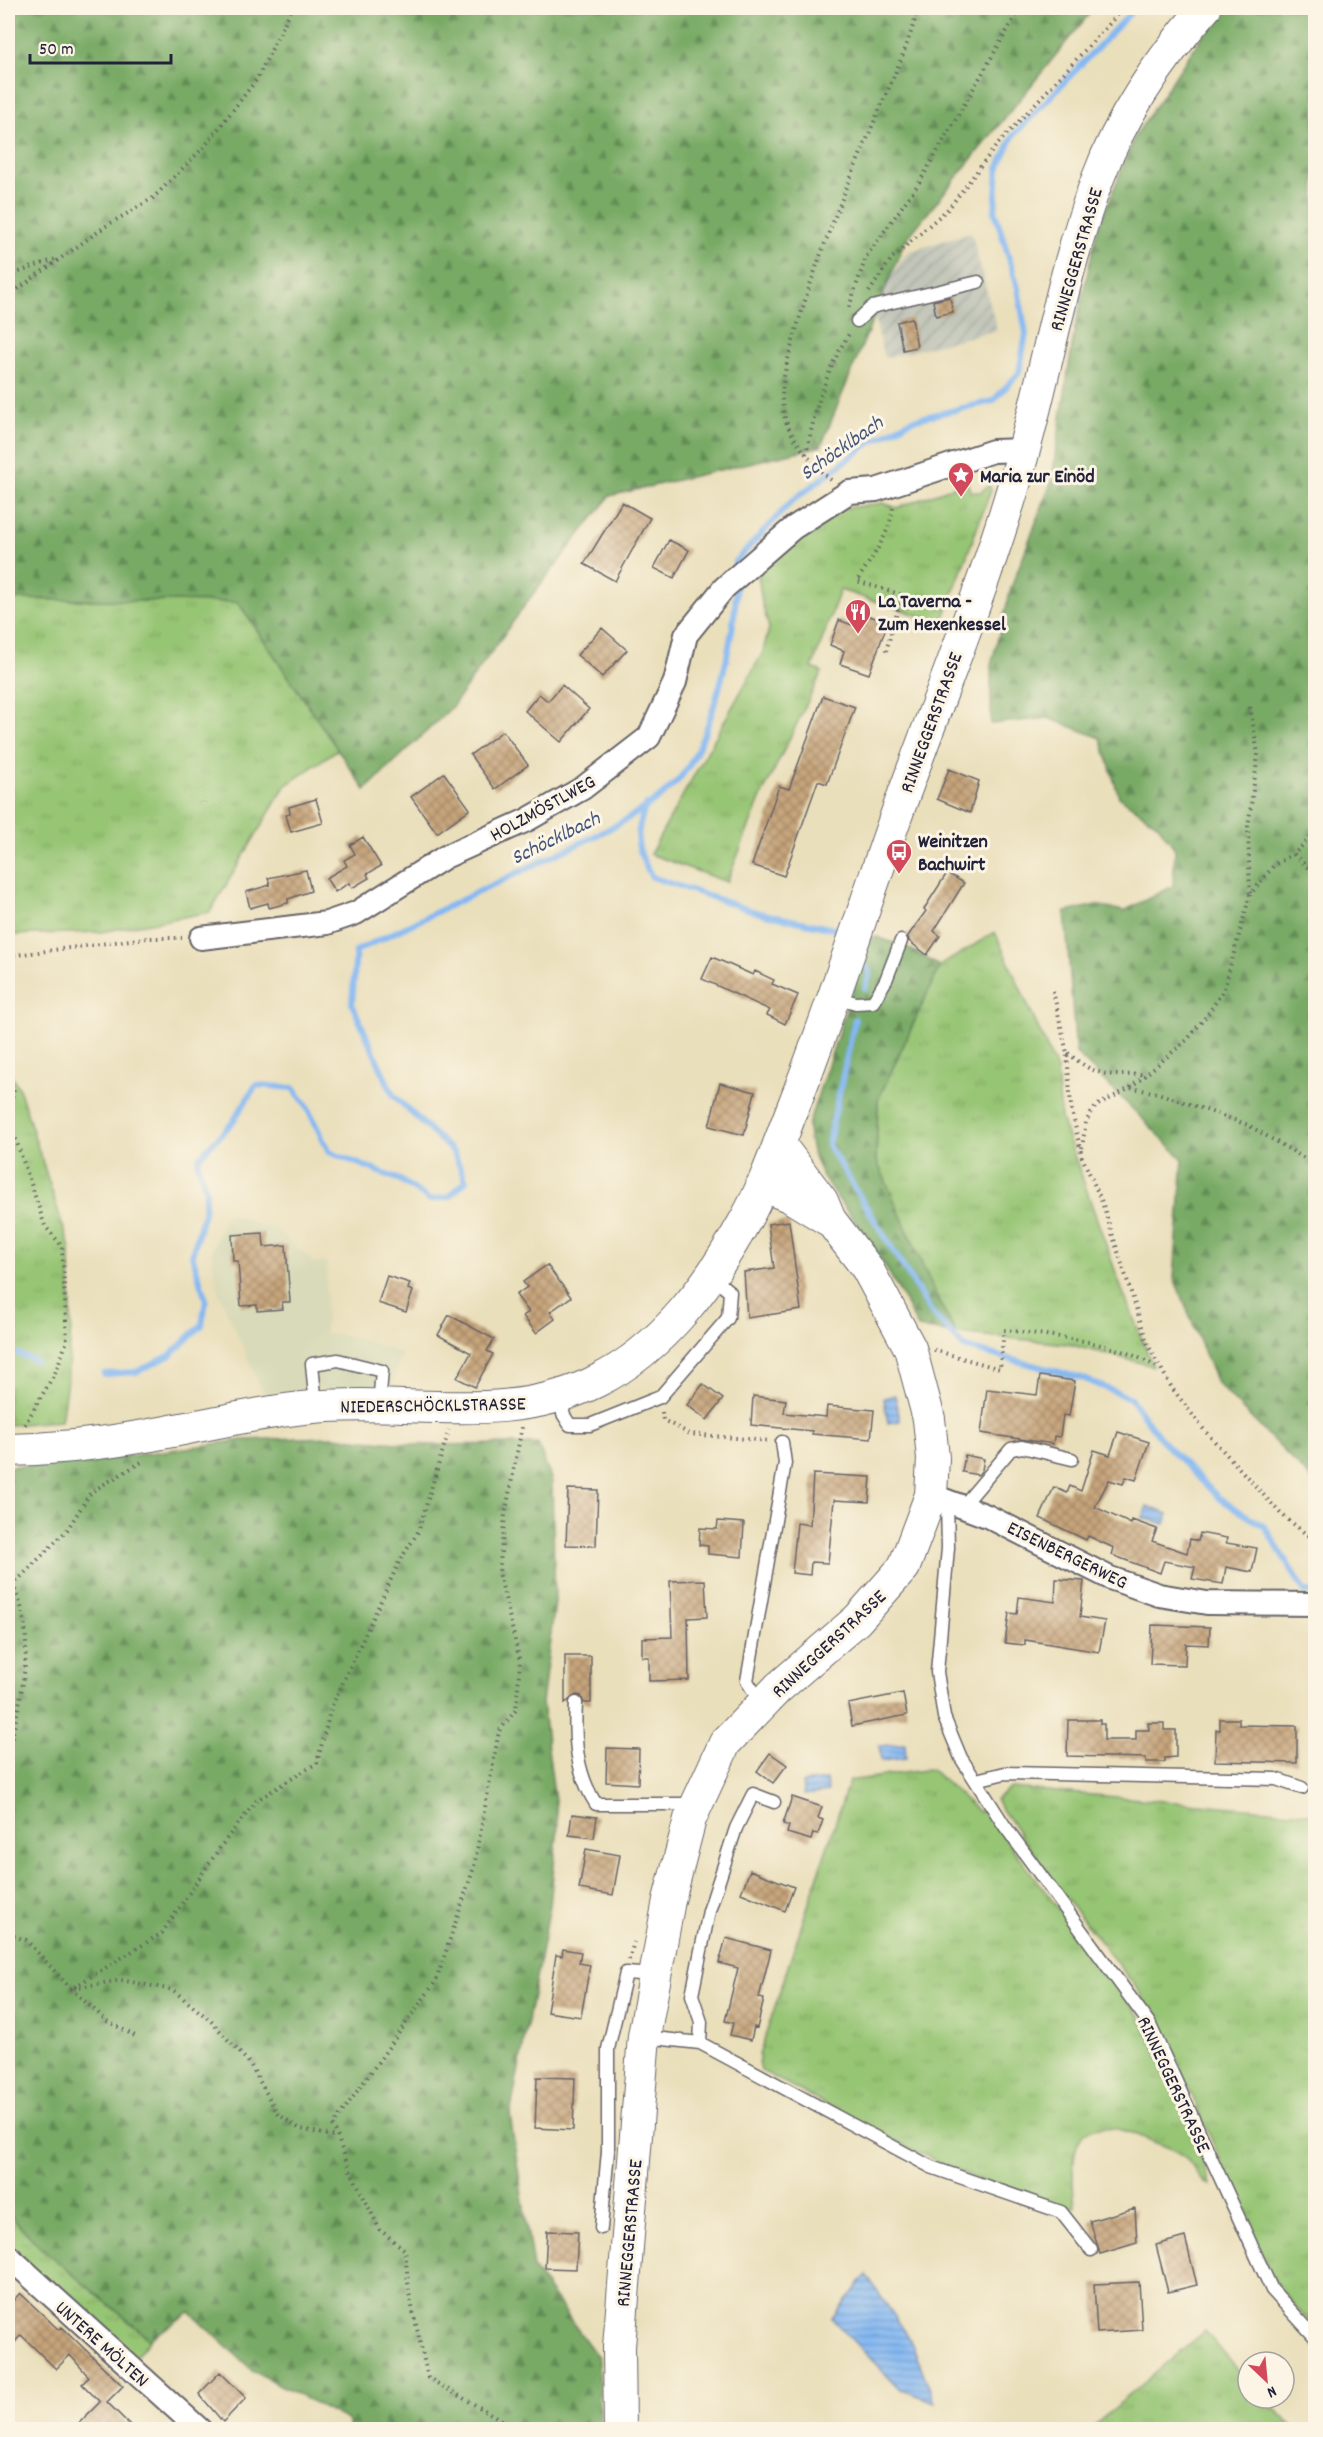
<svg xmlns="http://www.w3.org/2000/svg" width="1323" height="2437" font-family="Dekko,sans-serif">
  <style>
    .built { fill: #d9dab9 }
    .industrial { fill: url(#industrial-furrows) }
    .grass { fill: url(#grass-tufts); stroke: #5c7457; stroke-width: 1.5 }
    .forest { fill: url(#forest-firs); stroke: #4d6650; stroke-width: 1.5 }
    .water { fill: url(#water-rules); stroke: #536d96; stroke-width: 1.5 }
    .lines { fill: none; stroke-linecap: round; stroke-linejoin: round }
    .stream { stroke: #84b8f2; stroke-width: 6 }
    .building { fill: url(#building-cross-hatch) }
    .lane-casing { stroke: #686468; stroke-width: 15 }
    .street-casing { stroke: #686468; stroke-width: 26 }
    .secondary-casing { stroke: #686468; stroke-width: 34 }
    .path { stroke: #686468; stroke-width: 4; stroke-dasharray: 1.5 4.5; stroke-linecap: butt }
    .lane { stroke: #fff; stroke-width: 12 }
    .street { stroke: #fff; stroke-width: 22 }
    .secondary { stroke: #fff; stroke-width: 32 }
    .labels { text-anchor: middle; stroke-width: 6; stroke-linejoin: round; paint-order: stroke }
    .street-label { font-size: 20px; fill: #22223b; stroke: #fcf5e5 }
    .poi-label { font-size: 20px; font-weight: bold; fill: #22223b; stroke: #fcf5e5; text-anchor: start }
    .water-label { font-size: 21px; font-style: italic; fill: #44567b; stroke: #fcf5e5 }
  </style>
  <defs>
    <pattern id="industrial-furrows" width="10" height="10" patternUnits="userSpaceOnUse" patternTransform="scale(1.5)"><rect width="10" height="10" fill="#c2c6b9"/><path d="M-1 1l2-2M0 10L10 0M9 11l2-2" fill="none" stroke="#a6aaa0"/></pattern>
    <pattern id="grass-tufts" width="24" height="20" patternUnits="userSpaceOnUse" patternTransform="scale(1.5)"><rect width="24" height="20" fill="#96c573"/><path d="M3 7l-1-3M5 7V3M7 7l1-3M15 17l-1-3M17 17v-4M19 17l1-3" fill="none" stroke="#81a964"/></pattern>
    <pattern id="forest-firs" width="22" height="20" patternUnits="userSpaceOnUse" patternTransform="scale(1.5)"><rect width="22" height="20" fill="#78aa65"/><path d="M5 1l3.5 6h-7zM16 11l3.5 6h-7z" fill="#628a54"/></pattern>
    <pattern id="water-rules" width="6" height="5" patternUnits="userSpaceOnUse" patternTransform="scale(1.5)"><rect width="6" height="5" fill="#84b8f2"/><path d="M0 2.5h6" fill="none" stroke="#6c95c5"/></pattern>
    <pattern id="building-cross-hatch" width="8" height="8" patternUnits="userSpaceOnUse" patternTransform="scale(1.5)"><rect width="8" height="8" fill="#c7a57c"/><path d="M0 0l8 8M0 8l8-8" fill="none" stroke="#a18667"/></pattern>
  </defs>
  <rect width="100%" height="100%" fill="#fcf5e5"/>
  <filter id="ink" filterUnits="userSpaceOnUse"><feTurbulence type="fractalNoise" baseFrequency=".0167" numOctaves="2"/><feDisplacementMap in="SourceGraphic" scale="12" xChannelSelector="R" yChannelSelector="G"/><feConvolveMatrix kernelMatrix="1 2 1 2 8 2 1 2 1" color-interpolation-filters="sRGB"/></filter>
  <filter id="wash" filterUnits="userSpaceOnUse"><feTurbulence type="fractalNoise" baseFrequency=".008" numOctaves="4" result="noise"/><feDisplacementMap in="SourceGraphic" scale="24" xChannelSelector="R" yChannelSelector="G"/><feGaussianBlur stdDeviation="1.35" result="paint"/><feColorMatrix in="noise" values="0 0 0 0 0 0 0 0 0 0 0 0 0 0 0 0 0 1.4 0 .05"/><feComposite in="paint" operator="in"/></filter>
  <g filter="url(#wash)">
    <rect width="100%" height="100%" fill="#eadfbb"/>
    <path class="built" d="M227,1214L276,1230L315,1263L327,1262L325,1333L345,1335L402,1354L390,1389H308L264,1394L219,1294L211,1251Z"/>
    <path class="industrial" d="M971,232L997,330L884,358L871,302L908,252Z"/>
    <path class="grass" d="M967,482L971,492H981L989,485L991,490L942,623L840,590L812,668L822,672L761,797L727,882L650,854L763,652L769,628L762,603L758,574L773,554L831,510L883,503L897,508Z
      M8,599L238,602L338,749L285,786L210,912L101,932L8,935Z
      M995,932L1057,1070L1061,1118L1122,1290L1153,1366L1067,1344L956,1333L938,1300L876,1160L878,1100L940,966Z
      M8,1071L19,1088L70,1248L71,1325L68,1374L61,1421L8,1425Z
      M931,1769L979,1812L985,1808L1013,1849L1140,2016L1185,2113L1211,2185C1198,2182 1194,2165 1184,2156C1175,2148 1158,2144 1146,2139C1074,2106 1068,2147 1075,2207C972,2192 854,2117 760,2070L759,2055L849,1781Z
      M1011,1788L1315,1814V2328L1281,2291L1271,2275L1173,2052L1139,1991L1068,1901L995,1800Z
      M8,2213L39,2246L150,2339L135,2358L8,2249Z
      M1205,2331L1248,2382V2398H1263L1296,2429H1090Z"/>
    <path class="forest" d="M8,8H1094L905,241L821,446L610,496L530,598L452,707L365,790L238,602L8,599Z
      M1227,8H1315V1483L1217,1383L1174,1278L1183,1159L1076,1053L1065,912L1096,905L1124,911L1173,886L1175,849L1158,825L1119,797L1101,738L1048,718L991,724V665L1011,588L1051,483L1074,333L1097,231L1135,136L1209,26Z
      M877,937L910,949L940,966L878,1100L876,1159L938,1300L956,1333L918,1328C903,1297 887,1267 868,1239C844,1204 808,1170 808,1125L870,938Z
      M332,1437L418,1445L538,1444L552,1481L555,1602L542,1703L558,1824L550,1906L510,2115L533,2268L599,2359L600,2429H350L347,2420L253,2371L190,2312L150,2339L39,2246L8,2213V1467L100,1460L242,1440Z"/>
    <path class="water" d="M895,1395L900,1421L888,1423L884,1398Z
      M1147,1506L1168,1514L1165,1524L1143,1518Z
      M905,1744L906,1758L881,1761L879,1746Z
      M826,1780L828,1792L804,1795L802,1783Z
      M866,2275L909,2337L935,2402L900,2389L832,2319Z"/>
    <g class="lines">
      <path class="stream" d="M735,570V562L792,501L868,444L912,420L993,401L1019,373L1026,334L1018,288L995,212L998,169L1013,136L1135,8
        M646,805C634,837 635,848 652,877L759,913L843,931
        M865,988L870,973L866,967
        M855,1019L828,1145L932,1313L964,1347L1082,1378L1130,1398L1164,1443L1219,1498L1265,1527L1305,1592H1316
        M8,1350L36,1361
        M104,1374L136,1372L169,1356L202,1325L206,1300L192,1255L204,1213L206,1191L198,1164L199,1157L232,1123L256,1085L293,1088L305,1103L329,1152L400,1180L430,1200L449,1197L466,1181L454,1153L393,1095L352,1004L356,951C417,921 479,892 540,862C584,841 646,816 679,779C710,745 737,632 736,586"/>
    </g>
    <g id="blocks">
      <path class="building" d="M950,297L953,312L936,316L933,301Z
        M912,318L917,347L903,350L897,322Z
        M622,502L650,518L615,581L584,564Z
        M669,540L689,550L674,578L654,568Z
        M857,612L888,622L869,674L840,664L844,651L830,645L839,620L852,625Z
        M602,628L627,650L602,677L577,655Z
        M562,685L589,709L561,742L525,711L539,694L548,701Z
        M823,696L855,707L827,784L818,781L784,876L752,865L779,786L789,789Z
        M503,731L528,765L495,789L470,755Z
        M949,769L979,781L970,813L937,799Z
        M444,773L470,809L437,833L411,797Z
        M316,799L323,823L291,832L286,815L290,814L289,807Z
        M363,837L381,866L367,874L369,878L352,888L349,883L335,892L326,878L347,866L344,860L355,854L350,845Z
        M306,870L311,891L288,899V903L269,908L268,903L250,908L246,892L270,885L268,878Z
        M947,873L964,883L934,931L940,936L927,955L909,941L908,936L926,911L924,909Z
        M712,957L753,975L755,971L774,980L772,984L798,995L785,1024L767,1015L770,1010L702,979Z
        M720,1083L755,1092L744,1135L709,1126Z
        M789,1221L801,1310L747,1318L744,1272L774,1268L768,1224Z
        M263,1233L264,1247L286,1245L290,1302H282L283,1309L257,1311V1305L241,1306L238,1261H233L232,1235Z
        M547,1265L571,1297L550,1312L555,1319L536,1333L523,1316L529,1312L516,1295L527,1287L523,1282Z
        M387,1276L410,1283L408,1289L413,1291L406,1312L378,1303Z
        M449,1315L494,1339L487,1351L493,1354L475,1387L457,1378L471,1353L438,1335Z
        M1040,1376L1075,1381L1069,1416L1063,1415L1060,1437L1054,1436L1053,1444L981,1433L987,1389L1037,1395Z
        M703,1384L723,1399L707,1420L687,1405Z
        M753,1396L786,1400L784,1413L826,1417L827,1406L874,1410L871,1439L812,1434V1431L751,1425Z
        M1118,1432L1149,1442L1136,1480L1126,1477L1123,1484L1109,1480L1095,1507L1131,1524L1132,1520L1157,1529L1152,1541L1187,1553L1190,1539L1198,1541L1200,1533L1227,1538L1226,1543L1257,1548L1252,1572L1226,1567L1223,1584L1192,1579L1195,1567L1164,1561L1160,1573L1112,1555L1114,1548L1088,1536L1086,1540L1040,1518L1054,1487L1067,1493L1070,1486L1081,1491L1094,1450L1110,1455Z
        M965,1455L984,1459L982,1470L978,1475L962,1472Z
        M813,1474L871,1477L869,1502L834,1500L828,1563L811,1562L810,1575L792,1573L797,1523L810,1525Z
        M568,1489L598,1490L596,1546L566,1545Z
        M718,1521L744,1523L742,1557L708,1554V1546L699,1545L700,1528L717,1529Z
        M1056,1579L1084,1581L1080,1617L1105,1621L1099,1652L1025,1640V1645L1005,1643L1009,1613L1017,1614L1019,1597L1055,1602Z
        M705,1580L707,1617L688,1618L689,1680L649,1681V1657H642V1638L672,1637L670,1581Z
        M1152,1625L1210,1627L1209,1645L1186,1644L1185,1665L1150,1664Z
        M565,1656H591V1703H584L581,1696L576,1695L565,1703Z
        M903,1693L907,1715L852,1726L848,1704Z
        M1220,1719H1239V1725L1297,1726V1763L1215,1761L1216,1730H1220Z
        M1068,1720H1100V1724H1104V1740H1136V1730H1149L1148,1723H1164V1730H1176V1757L1165,1758V1762H1146V1758L1067,1756Z
        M607,1748L639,1749L638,1784L606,1782Z
        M770,1753L787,1765L773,1783L757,1771Z
        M792,1797L822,1807L818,1818L823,1820L818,1834L813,1833L811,1840L787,1833L789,1826L783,1824Z
        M572,1814L597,1817L594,1838L569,1835Z
        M586,1849L620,1855L613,1895L579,1889Z
        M750,1870L794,1887L785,1911L741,1893Z
        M726,1938L771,1950L759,1998L764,1999L757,2028L754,2027L751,2040L730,2035L733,2023L725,2021L738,1968L719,1963Z
        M563,1949L581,1952L579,1963L590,1965L581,2017L547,2012L556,1955L562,1956Z
        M537,2077L575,2078L573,2130L535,2128Z
        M1135,2208L1137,2243L1100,2254L1090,2221Z
        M547,2231L578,2232L576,2269L545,2268Z
        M1185,2237L1197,2285L1168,2292L1156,2245Z
        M1139,2282L1142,2330L1097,2333L1094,2284Z
        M20,2293L59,2330L62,2327L123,2386L107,2402L135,2430H72L100,2402L82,2384L89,2377L70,2355L56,2369L21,2335L8,2350V2306Z
        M220,2372L246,2398L223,2422L199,2394Z"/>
    </g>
  </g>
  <g filter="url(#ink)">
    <use href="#blocks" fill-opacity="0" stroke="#686468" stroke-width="1.5"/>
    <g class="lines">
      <g class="lane-casing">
        <path id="lane" d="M857,321L872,307L978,282
          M835,997L856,1003L873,1002L886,980L901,941
          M564,1397L563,1414L570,1425H590L660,1397L728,1318L730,1292L712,1277
          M316,1406L312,1364L338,1360L382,1371L379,1404
          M947,1502L948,1548L937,1672L944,1717L961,1758L1004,1825L1149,2023L1272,2290L1316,2338
          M962,1507L1011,1449L1022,1447L1072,1459
          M576,1703C574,1739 576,1773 596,1804H695
          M761,1703L747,1681L785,1463L782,1442
          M976,1780L1005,1773L1276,1779L1302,1788
          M645,2037L700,2043L931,2167L1061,2212L1091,2250
          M700,2043L701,2022L692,1995L709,1911L736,1828L753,1794L774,1802
          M601,2228L608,2151V2049L626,1973L654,1975"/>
      </g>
      <g class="street-casing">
        <path id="street" d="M201,938L327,923L356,913L445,857L527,820L583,788L649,737L675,682L686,635L724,588L793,528L849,492L876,490L993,451L1024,450
          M931,1495L987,1516L1110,1578L1159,1595L1207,1603L1316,1604
          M8,2256L200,2430"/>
      </g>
      <g class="secondary-casing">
        <path id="secondary" d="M762,1185L791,1197L827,1219
          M8,1450C54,1449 100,1444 145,1436C202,1426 257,1412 313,1407C409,1398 508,1426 597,1381C664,1348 711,1282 746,1219C765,1185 778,1146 792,1110C830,1014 861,916 895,819C939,695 991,573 1025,446C1049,357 1065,264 1098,178C1121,116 1162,57 1205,8
          M620,2430L619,2347L644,2036L669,1900L690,1819L725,1743L778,1688L857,1620L904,1567L931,1495L933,1458L929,1419L910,1348L867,1268L830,1220L822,1201L779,1144"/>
      </g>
      <path class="path" d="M8,276L56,259
        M869,292L892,258L949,208L996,146L1124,8
        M8,296L106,226L153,198L205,146L257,79L292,8
        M849,307L866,257L919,183L1020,8
        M806,454C815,410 826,369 851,331
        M831,480C815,468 787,434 784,414C778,388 788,360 795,334C814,266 841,200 869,134C886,92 907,52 918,8
        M886,651L902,595L857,581C871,559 891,533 893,506
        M1250,707L1258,754L1248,827L1250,895
        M1294,854L1316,876
        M8,956L146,938H182
        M1053,991L1067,1053L1071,1107L1082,1157L1102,1202L1148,1345L1172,1388L1205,1431L1281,1514L1316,1542
        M1068,1053C1096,1077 1108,1076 1143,1074
        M8,1080L14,1090L8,1115
        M1131,1088L1158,1093L1248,1125L1316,1165
        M8,1116L45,1226L62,1246L67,1341L55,1373L24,1426
        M1082,1148L1086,1121L1096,1106L1130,1088L1188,1039L1210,1011L1224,989L1250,895L1275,864L1294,854L1316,832
        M934,1350L1000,1369L1004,1330C1055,1336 1116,1341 1160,1369
        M662,1412L663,1420L690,1434L770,1441
        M8,1590L67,1530L91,1492L145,1460
        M8,1756C19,1701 40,1636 12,1584
        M8,1934L26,1940L71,1989L162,1933L221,1846L257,1800L317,1763L331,1708L399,1562L418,1532L449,1430
        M629,1960L634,1942
        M74,1988L121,1980L173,1990L211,2021L250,2064L278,2114L300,2129L338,2137
        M71,1989L107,2021L135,2036
        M513,2430L514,2427L428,2378L409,2293L405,2250L380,2230L349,2168L333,2125L436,1981L474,1867L499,1731L516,1710L520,1662L499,1572L505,1515L522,1427"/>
      <use href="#lane" class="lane"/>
      <use href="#street" class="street"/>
      <use href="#secondary" class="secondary"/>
    </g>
  </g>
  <defs>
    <g id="sight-pin" transform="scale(1.35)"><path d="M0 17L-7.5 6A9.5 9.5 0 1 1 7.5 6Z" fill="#d1495b" stroke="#fcf5e5"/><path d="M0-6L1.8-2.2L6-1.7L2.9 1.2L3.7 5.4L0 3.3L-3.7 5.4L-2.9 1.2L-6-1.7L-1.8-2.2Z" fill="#fff"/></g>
    <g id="restaurant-pin" transform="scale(1.35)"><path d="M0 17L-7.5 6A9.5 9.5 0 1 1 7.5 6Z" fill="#d1495b" stroke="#fcf5e5"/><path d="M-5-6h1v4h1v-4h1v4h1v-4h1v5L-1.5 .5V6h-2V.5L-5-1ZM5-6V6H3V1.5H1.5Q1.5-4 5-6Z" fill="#fff"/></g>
    <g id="bus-pin" transform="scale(1.35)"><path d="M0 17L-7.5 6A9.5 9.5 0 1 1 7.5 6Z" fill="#d1495b" stroke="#fcf5e5"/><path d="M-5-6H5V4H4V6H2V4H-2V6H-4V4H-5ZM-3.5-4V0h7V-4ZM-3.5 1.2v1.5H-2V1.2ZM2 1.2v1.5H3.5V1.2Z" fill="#fff"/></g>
  </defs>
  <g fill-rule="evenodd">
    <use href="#sight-pin" x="961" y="475"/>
    <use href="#restaurant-pin" x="858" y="612"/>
    <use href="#bus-pin" x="899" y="852"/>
  </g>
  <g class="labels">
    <g class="street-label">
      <text transform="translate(1075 259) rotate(-74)" y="7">RINNEGGERSTRASSE</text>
      <text transform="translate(930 722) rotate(-70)" y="7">RINNEGGERSTRASSE</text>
      <text transform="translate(542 807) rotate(-29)" y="7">HOLZMÖSTLWEG</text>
      <text transform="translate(433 1404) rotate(-1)" y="7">NIEDERSCHÖCKLSTRASSE</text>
      <text transform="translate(1068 1554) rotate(26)" y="7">EISENBERGERWEG</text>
      <text transform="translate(828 1643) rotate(-43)" y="7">RINNEGGERSTRASSE</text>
      <text transform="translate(1175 2084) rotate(65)" y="7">RINNEGGERSTRASSE</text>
      <text transform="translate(628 2233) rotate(-85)" y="7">RINNEGGERSTRASSE</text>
      <text transform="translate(103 2343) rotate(42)" y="7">UNTERE MÖLTEN</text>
    </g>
    <g class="poi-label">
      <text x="980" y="482">Maria zur Einöd</text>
      <text x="878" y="607">La Taverna -<tspan x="878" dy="23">Zum Hexenkessel</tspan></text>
      <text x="918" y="847">Weinitzen<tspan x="918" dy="23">Bachwirt</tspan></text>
    </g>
    <g class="water-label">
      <text transform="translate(841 447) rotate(-35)" y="7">Schöcklbach</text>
      <text transform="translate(555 837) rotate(-26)" y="7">Schöcklbach</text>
    </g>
  </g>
  <rect width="1323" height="2437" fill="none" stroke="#fcf5e5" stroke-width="30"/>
  <g transform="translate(1266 2380) rotate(154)"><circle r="28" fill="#fcf5e5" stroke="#a5a1a1" stroke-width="1.5"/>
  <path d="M0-4.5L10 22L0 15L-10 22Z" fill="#d1495b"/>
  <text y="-9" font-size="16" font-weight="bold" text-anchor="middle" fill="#22223b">N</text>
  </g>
  <path d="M30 54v9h141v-9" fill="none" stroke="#22223b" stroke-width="3"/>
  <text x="39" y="54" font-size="18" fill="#22223b" stroke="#fcf5e5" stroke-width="4.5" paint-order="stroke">50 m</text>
</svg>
